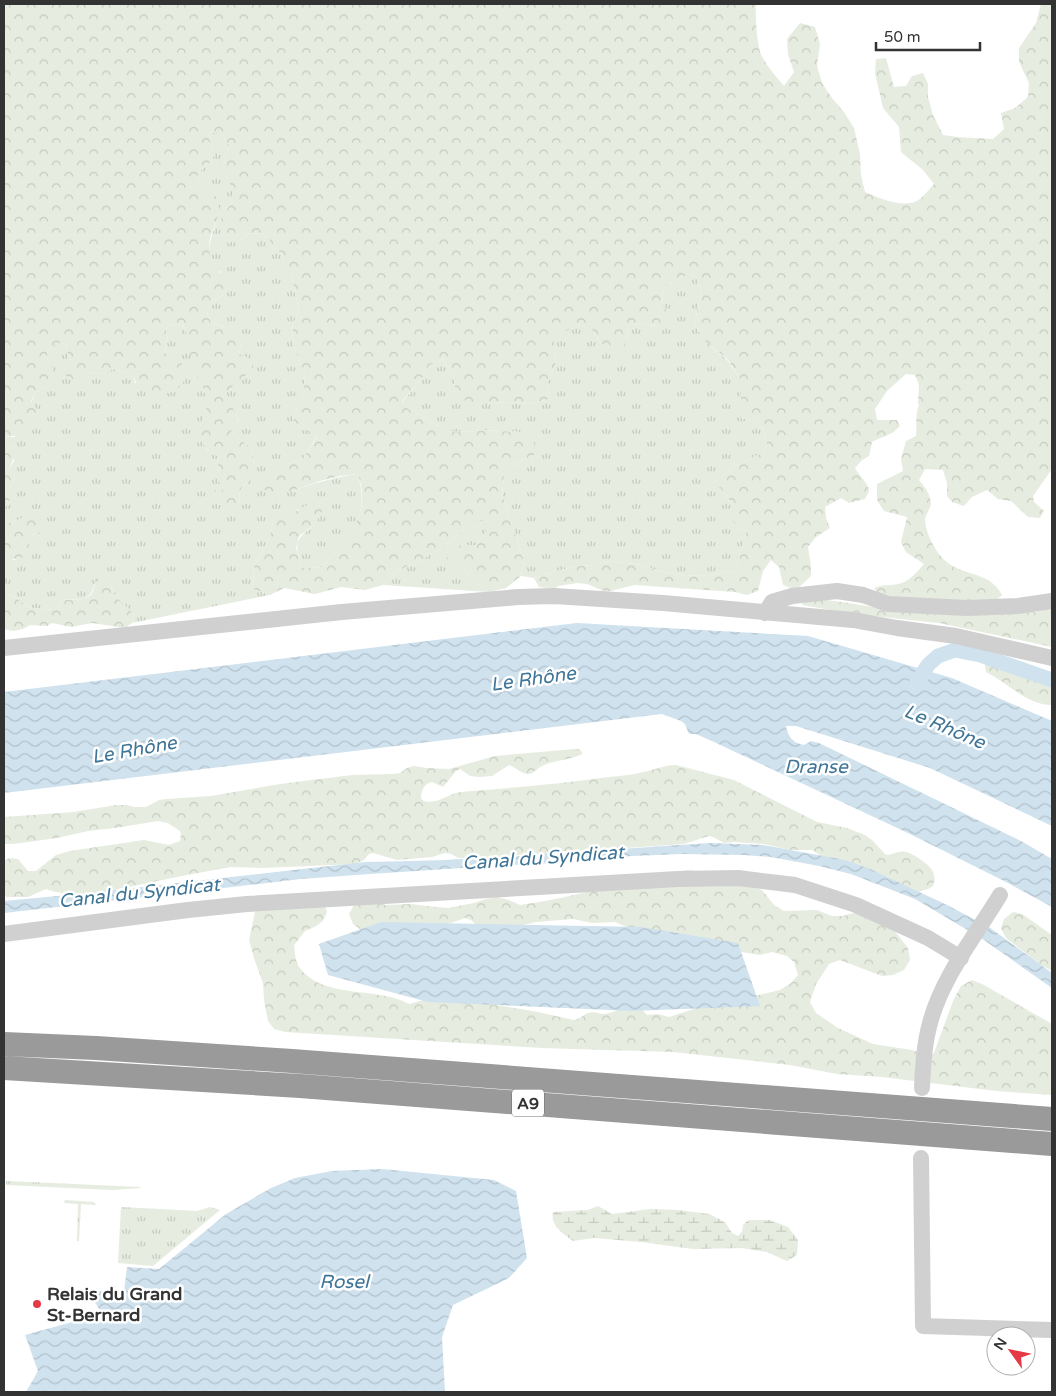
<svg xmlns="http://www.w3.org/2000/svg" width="1056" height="1396" font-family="'Varela Round',sans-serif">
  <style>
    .grass { fill: url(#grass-tufts) }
    .forest { fill: url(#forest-crowns) }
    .wetland { fill: url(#wetland-marsh) }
    .water { fill: url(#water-waves) }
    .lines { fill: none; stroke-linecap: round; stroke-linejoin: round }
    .canal { stroke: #cfe2ee; stroke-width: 15 }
    .minor { stroke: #d0d0d0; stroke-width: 16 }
    .highway { stroke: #9a9a9a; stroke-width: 24 }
    .poi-dot { fill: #e63946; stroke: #fff; stroke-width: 2 }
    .labels { text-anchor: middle; stroke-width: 5; stroke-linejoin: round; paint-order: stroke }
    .shield { fill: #fff; stroke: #707070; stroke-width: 1 }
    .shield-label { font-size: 16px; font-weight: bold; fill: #333 }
    .poi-label { font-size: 18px; font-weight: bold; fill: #333; stroke: #fff; text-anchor: start }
    .water-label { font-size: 19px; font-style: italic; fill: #3f7597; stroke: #fff }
  </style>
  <defs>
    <pattern id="grass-tufts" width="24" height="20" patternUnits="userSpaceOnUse" patternTransform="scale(1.25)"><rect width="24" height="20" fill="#e6ecdf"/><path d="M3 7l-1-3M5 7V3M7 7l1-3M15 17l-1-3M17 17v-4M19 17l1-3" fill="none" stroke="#c6cbc0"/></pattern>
    <pattern id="forest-crowns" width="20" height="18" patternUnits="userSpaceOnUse" patternTransform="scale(1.25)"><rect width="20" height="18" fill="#e6ecdf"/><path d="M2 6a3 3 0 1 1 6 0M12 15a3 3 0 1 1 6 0" fill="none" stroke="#c6cbc0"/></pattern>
    <pattern id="wetland-marsh" width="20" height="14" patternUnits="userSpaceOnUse" patternTransform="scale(1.25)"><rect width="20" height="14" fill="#e6ecdf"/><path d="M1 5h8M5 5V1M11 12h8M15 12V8" fill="none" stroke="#c6cbc0"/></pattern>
    <pattern id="water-waves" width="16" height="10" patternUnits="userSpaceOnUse" patternTransform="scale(1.25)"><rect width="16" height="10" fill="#cfe2ee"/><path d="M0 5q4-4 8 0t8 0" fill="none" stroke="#b2c2cd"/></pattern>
  </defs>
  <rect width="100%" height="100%" fill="#fff"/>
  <path class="grass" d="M209,132L222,134L229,146L223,168L233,190V201L226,208L240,240L248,234L262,233L269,239L274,249L283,252L282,261L291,275L299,310L293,324L292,342L305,374L303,394L292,419L303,430L317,436L303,459L283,465L289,492C312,484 334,477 358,474C370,520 351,534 322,567L303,568C294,542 293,542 315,524L298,509L288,517L273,522L269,540L254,566L253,589L270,595L132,623L134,614L115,596L111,586L95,583C89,604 81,598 62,600L58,607L53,610L42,609L33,608L21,602L13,595L4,594V564L8,560H15L29,547V535L37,534L26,516L12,523H4V509L9,502L10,488L15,476L9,469L14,461L13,447L4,444V436L15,437L36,392L48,387L53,370L47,361L48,350L55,344L65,343L69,359L71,361L81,380L85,371L97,374L115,369L126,373H133L135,383L186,376C183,363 179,360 166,355L165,346L168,342L166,329L169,325L182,324C193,341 194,362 200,380C202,388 207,393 207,402C207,412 203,420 199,428L207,449L217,455L219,472L229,485L212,503L221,505H240L239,492C242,488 251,480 252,477C256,470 252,457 252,449L231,432L239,421L225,392L234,383L243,377L239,354L241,343L224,327L211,322L207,312L212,303L224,294L221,272C218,271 215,270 213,268C204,258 212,234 216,223L204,190L196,178L200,171L211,162L215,152L210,141Z
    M695,275L702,292L694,324L706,342L728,361L741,380V418L758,421L764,432L767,445L764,452L739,464L726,473L715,482L712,488L719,487C731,498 734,512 739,528L746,531L745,542L740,551L739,562L735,571L700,576L674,574L659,571L643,565L610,561L597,565L577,566L553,572L534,578L521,576L524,561L502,494L504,476L514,465L536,454L520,432L484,430L467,432L447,431L415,412L408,409L402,402L418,384L430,365L443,359L454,377L455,394L491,403L512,402L528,404L550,399L548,381L556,363L554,350L553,335L572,329L579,323L592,330L602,344L627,340L628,325L640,324L657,326L663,305L662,288L681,277Z
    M471,521H486V532L461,565L470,577L489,592L383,585L398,571L426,557L441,548L463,530Z
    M6,1181L140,1187L141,1188L113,1190L6,1185Z
    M65,1200L94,1202L96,1205L81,1204L79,1241H77L78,1204L64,1203Z
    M121,1207L197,1211L210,1207L220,1210L153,1266L118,1263Z"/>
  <path class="forest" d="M4,4H756C755,15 757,45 761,54C766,66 776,76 784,86L794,72L788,54L787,39L800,23L815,27L820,44L817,66L822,83L832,98L844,112L854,128L860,154L861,175L865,192C878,198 906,210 920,199C925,195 929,189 934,184L923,170L901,152L899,127L883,108L875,73L876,59L886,58L894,87L906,86L912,76L923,73L928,84V97L933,115L943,135L957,137L993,139L1004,129L1001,113L1015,108L1028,97L1029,83L1019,62V48L1036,23L1041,4H1052V469L1033,496L1034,502L1044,511L1040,518L1028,517L1011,501L998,499L987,490L972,497L964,506L952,502L947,496V483L943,470L925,469L919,480C924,486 931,495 931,504C930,509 926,514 925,519C925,530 932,545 939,554C956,578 988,568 1002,595L996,600L982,602L882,600L874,588C884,584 889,586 898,584C909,582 917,572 924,564L906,552L901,542L907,517L884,511L877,500V484L903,471L901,459L906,441L916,436C917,424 915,416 919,405L918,403L919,385L915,375L906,374L887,391L875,409L877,420H897L900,426C890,437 884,435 872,442L869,456L861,461L855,468C858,474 870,486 869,491C868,494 866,496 865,499L849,503L841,498L825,507L826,518L830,528L816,537L808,547L811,566V576L796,590L783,585L779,567L771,560L763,571L758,591L747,595L735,592L635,585L606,592L587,584L577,583L558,586L554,589L539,587L534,578L553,572L577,566L597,565L610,561L643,565L659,571L674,574L700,576L735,571L739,562L740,551L745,542L746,531L739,528L732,520C732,504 731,499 719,487L711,488L715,482L726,473L739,464L764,452L767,445L764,432L758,421L741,418V380L728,360L706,342L694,324L702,292L695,275L681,277L662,288L663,305L670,318L657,326L640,324L628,325L627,340L621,351L602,344L592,330L579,324L572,329L554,335V350L556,363L548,381L550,399L528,404L512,402L491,403H469L455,394L454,377L443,359L430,365L418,384L402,401L408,409L415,412L447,431L467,432L484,430L521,432L534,442L536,454L514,465L504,476L502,494L524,561L521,576L506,588L489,592L470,577L461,565L445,560L460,545H476L486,532L485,521H472L463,530L441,548L426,557L398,571L383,585L365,590L341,587L315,594L284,588L270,595L253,589L254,566L269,540L273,522C288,517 300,508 315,501L324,508L315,524L299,536L296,548L303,568L322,567C348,537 372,517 358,474L340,476L320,481L289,492L273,493L260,488L263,478L283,465L303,459L317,437L303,430L292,419L303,394L305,374L292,342L293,324L299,310L291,275L282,261L283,253L274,249L269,239L262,233L248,234L240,240L227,243L222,233L221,215L233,201V191L223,168L229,146L222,134L209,132L210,141L215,152L211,162L200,171L196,178L204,190L217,197C217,200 219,205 219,208C219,219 213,228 210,239C209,244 209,252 210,258C212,277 232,267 224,294L212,303L207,312L211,322L237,333L241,343L239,354L249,358L254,368L226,392L239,422L231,432L252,449C252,458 257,472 251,479C247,484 242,487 239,492L240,505L238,514L230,515L221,505L212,503L208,494L216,490H224L228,485L221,484L216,478L219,471L217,456C207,449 196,441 199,428C202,419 207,412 207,402C206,389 198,381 194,369C187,354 192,339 182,324L169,325L166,329L168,342L165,346L166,355C170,356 174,357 177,360C196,373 181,393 162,394C154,394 146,391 139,389L132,373H126L115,369L97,374L85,371L81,380L76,382L66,376L65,370L71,361L69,359L65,343L55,344L48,350L47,360L53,370V380L48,387L36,392L31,401L38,411C31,433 26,437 4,436Z
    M4,444L13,447L15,455L9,469L15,476L10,488L11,493L9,502L4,509Z
    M38,513L46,522L45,530L37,534L29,535V547L24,557C17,559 9,559 4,564V523H12L26,516Z
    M99,575H106L115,596L134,614L132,623L125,628L92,623L71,627L52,623L47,626L30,625L23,629L13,631L4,629V594L13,595L21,602L33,608L42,609L52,610L58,607L62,600C72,599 89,602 93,591C95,585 96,581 99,575Z
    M813,598L848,603L892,610L1009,614L1034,612L1052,609V647L939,623L854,614L802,605L803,602Z
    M991,662H1000L1052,685V705C1027,705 1008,683 986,672L985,665Z
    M575,749H579L582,752V754C572,760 555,760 544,765C538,767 533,775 527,774C521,773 515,767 509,765L492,776L479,777L470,776L460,769L456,771L443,787L432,782C423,784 421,792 421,799C432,808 449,793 461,792C510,788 560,784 609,777C620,776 632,775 643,772C654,770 665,765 676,765L734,780L817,822L847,828L865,835L872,840L886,855C893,855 899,850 906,852C912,853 929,864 932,870C935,875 935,881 933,886L928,889L918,892L908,889L887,877L824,858L812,850H790L764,844L734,842L724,843L713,837L709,836L684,844L581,851L570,850L551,854L522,855L479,858H459L451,854L445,853L432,857L397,860L373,853L369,854L364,860L355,864L262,868L231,867L187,875L114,890L100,892L66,894L52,891L46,889L28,897H7L4,895V861L9,858L18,859L28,871H36L56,855L70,851L144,840L169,845L180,841L181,834L180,831L168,823L158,821L115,828L88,831L57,838L13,844H4V817L74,812L116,805H127L134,807H146L159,800L167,799L211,796L280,784L352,775L394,774L400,773L407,768L414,766L427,768L449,769L495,756Z
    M687,870L704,872L762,890L774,905L784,911L817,910L832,916H843L853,913L868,903L876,907L908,948L910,960L904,970L893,975L882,976L840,960L829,964L816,984L810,1002L816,1013L838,1028L873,1044L912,1050L930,1056L934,1053L953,1001L961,986L972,980L982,984L1052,1024V1095L996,1091L882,1077L837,1074L790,1065L673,1052L542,1048L285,1032L274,1029L268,1021L264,1000L263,983L255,961L249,940L255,912L264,897L325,906L327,912L323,921L316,926L305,931L294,945C295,952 295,961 299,967C323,1000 377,986 409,1004L427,999L472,1001L533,1011L574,1020C580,1019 583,1015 588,1013C595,1011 599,1014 604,1014C613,1014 627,1005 634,1001L647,1015L658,1014L669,1017L703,1006L730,1002L780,990L791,983L798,975L794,962L787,956L772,952L760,955L650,937L615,922L592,923L573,919L536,922L499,931H482L471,920L465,918L448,924L364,932L353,924L349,914L353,907L359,902H373L386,905L411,904L426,906L448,908L474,903L486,899L497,897L509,900L520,905C576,898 630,878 687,870Z
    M1013,912L1022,914L1052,935V971L1041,965L1006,938L1001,928L1004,919Z"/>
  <path class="wetland" d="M598,1206L612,1214L650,1209L678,1210L709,1214L725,1222L732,1233L738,1236L742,1232L743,1225L748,1220H770L788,1227L798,1240L797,1255L787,1261L767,1252L741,1248L693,1249L641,1242L594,1238L573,1241C564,1234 550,1226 553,1212L588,1210Z"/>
  <path class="water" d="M577,623L808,636L952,678L1052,721V826L930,768L796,726H786C788,737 793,743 804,745L811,741L819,743L1021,841L1052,859V907L1006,882L910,834L714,742L696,734H690L688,732L685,724L681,721L662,714L4,793V692Z
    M711,843L763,845L845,860L870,869L945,904L989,927L1052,973V988L981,938L915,899L851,874L819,866L771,857L743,855L682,854L632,856L552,863L492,866L370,874L301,879L4,913V901L79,894L365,862C481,861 596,850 711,843Z
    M381,922L641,927L738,943L760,1006L632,1011L428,1002L328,975L319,944Z
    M382,1169L494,1180L516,1191L527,1258L509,1278L453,1305L442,1337L445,1392H26L38,1371L25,1335L76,1321L101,1312L88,1291H124L127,1267L159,1269L226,1214L271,1188L295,1178L332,1171Z"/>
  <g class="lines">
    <path class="canal" d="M915,686L928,665L938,656L955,650L980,655L1052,680"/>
    <path class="minor" d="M765,613L772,602L792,596L837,591L863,595L888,604L967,608L1018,606L1052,601
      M4,648L342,612L518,597L554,596L663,603L853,620L897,628L956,636L1052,658
      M4,934L188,910L247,904L678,879L738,878L795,885L856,905L928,938L961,958
      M922,1088C923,1066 924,1045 930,1023C942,977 976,935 1000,895
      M921,1158L923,1326L1052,1330"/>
    <path class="highway" d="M4,1044L96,1048L292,1061L1052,1119
      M4,1068L300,1086L1052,1144"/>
  </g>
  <circle class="poi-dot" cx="37" cy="1304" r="5"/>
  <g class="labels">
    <rect class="shield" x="512" y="1089.5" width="32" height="27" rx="4"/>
    <g class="shield-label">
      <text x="528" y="1109">A9</text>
    </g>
    <g class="poi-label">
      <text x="47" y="1300">Relais du Grand<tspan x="47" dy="21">St-Bernard</tspan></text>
    </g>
    <g class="water-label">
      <text transform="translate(533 678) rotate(-8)" y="7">Le Rhône</text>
      <text transform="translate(945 726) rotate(23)" y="7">Le Rhône</text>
      <text transform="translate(134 749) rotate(-10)" y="7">Le Rhône</text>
      <text x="816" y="773">Dranse</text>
      <text transform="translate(543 857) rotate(-4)" y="7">Canal du Syndicat</text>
      <text transform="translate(139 892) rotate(-6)" y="7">Canal du Syndicat</text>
      <text x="344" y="1288">Rosel</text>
    </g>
  </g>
  <rect width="1056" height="1396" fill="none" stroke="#333333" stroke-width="10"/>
  <g transform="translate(1011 1351) rotate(303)"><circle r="24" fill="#ffffff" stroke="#adadad"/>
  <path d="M0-4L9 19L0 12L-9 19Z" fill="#e63946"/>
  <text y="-8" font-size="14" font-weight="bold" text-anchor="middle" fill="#333333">N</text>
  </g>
  <path d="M876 42v8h104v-8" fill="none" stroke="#333333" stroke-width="2.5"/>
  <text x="884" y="42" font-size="15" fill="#333333" stroke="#ffffff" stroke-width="4" paint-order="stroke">50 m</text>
</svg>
